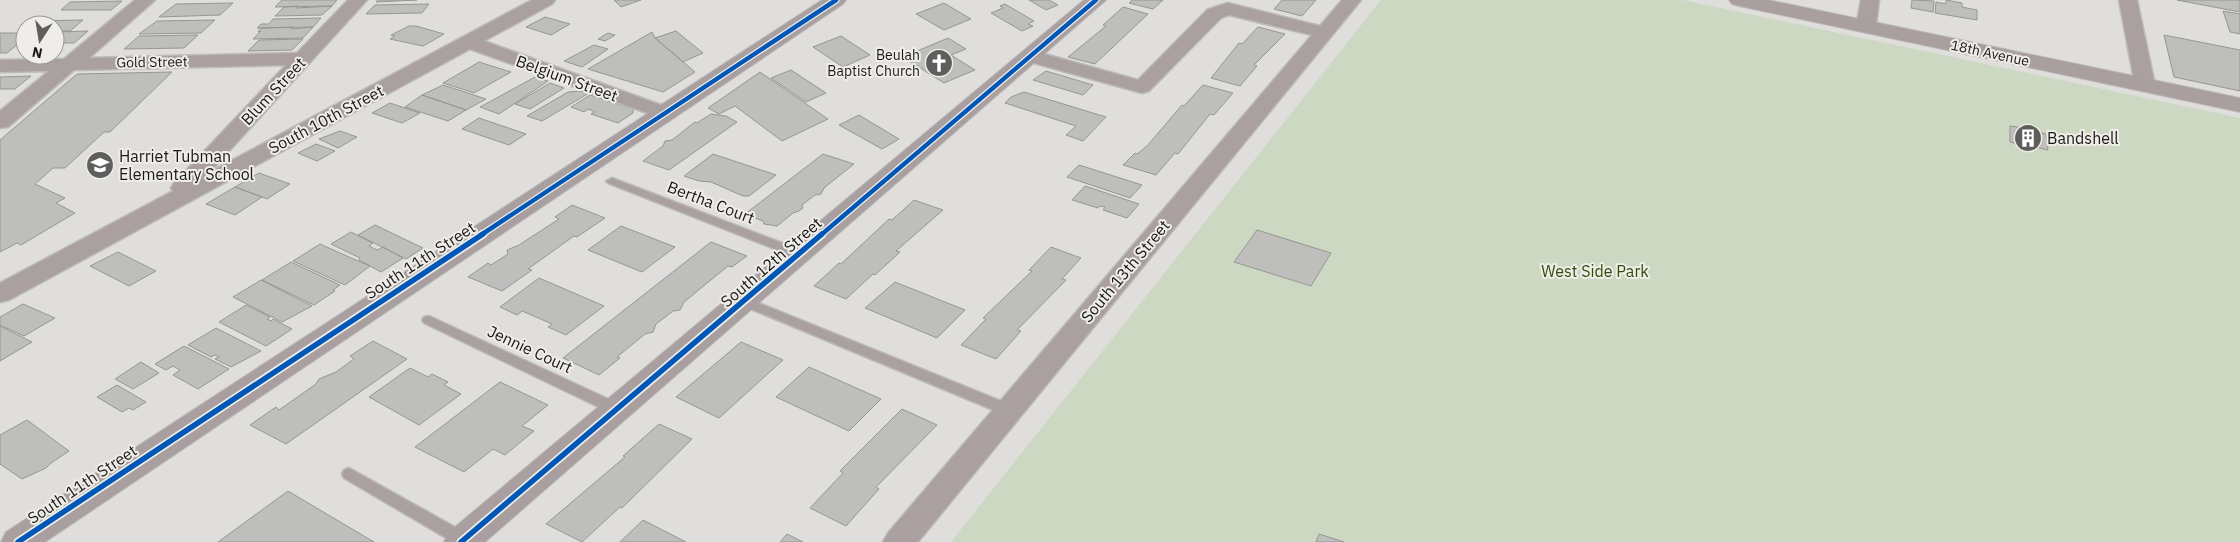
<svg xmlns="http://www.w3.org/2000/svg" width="2240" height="542" font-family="'IBM Plex Sans',sans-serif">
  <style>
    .green { fill: #cdd8c2 }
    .building { fill: #bebebc; stroke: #979694 }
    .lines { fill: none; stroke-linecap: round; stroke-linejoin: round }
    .lane-casing { stroke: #bcbbb9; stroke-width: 3 }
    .street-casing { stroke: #bcbbb9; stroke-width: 3 }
    .secondary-casing { stroke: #bcbbb9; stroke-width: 2 }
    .lane { fill: #aaa0a0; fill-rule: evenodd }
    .street { fill: #aaa0a0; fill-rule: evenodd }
    .secondary { fill: #a99fa0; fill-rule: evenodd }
    .cycleway-far1-casing { stroke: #efede7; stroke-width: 7 }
    .cycleway-casing { stroke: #efede7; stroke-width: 9 }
    .cycleway-far1 { stroke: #0057b8; stroke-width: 4.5 }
    .cycleway { stroke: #0057b8; stroke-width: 5.5 }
    .labels { text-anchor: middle; stroke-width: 4; stroke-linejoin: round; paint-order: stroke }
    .far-street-label { font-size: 14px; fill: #1a1917; stroke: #efede7 }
    .far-poi-label { font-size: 14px; fill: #1a1917; stroke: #efede7; text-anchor: end }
    .street-label { font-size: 16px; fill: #1a1917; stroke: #efede7 }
    .poi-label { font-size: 16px; fill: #1a1917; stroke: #efede7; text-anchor: start }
    .park-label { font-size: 16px; fill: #2f4d0b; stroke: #efede7 }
  </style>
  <rect width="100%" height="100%" fill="#e0dedc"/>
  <path class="green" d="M1381,0H1683L2240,118V542H951Z"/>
  <path class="building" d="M282,0H337L332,6L275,7Z
    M378,0H417L376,2Z
    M614,0H641L621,7Z
    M1029,0H1049L1058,5L1046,10Z
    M1132,0H1163L1153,9L1129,3Z
    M1282,0H1316L1302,16L1274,9Z
    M1912,0L1934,1L1933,12L1911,8Z
    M1946,0L1962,3V7L1977,10V20L1935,13L1936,2L1946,4Z
    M2177,0H2240V12Z
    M122,1L111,10H61L70,2Z
    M233,3L220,15L159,17L176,4Z
    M944,3L971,19L944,30L916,14Z
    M429,4L422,13L366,14L375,5Z
    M1005,4L1034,21L1028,24L1033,26L1022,31L991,13L1003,8L1000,6Z
    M297,6L296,8L332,6L322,15L275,16L284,7Z
    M1123,7L1148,14L1095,64L1068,57L1106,26L1103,25Z
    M2223,11L2240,14V34L2230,32Z
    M545,17L570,24L551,35L526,27Z
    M321,18L313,27L257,28L261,24H269L273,19Z
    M83,20L70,31H55V25H30L35,21Z
    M215,20L201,33L139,34L157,21Z
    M409,26H416L444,34L423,46L390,39L395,36L391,35Z
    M292,27L291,29L313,27L303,38L253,39L261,31L258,32L261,28Z
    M1258,27L1285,34L1254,65L1257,66L1240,86L1211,78L1239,43L1242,44Z
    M88,31L74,43H55V32Z
    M676,31L703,53L683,62L655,38Z
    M652,32L655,38L695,72L663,92L588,69Z
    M0,33H25V44H18L7,53H0Z
    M608,33L615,35L605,41L598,39Z
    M198,35L184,48L124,49L139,36Z
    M2164,35L2240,50V91L2174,77Z
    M841,36L870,55L843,67L813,47Z
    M948,38L966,49L951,55L975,70L944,83L903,57Z
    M303,39L292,50L248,51L259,40Z
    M594,45L608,49L582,67L564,61Z
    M479,62L511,72L474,93L443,83Z
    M791,70L826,93L806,102L771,78Z
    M1046,71L1093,85L1083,95L1033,80Z
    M172,72L110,132H104L65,168H53L35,184L65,198L56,203L75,213L21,245L17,243L0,252V140L77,74Z
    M760,72L828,119L782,141L735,106L719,114L708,108Z
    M31,76L15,89H0V77Z
    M535,77L548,81L499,114L480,107Z
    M550,83L564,88L530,109L515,104Z
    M443,85L486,99L466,110L422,95Z
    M1203,85L1233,93L1214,115L1210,114L1178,154L1175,153L1156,175L1123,165L1135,153L1137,154L1147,146L1182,105L1184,106Z
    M580,91L589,93L542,121L527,116L568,92Z
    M1024,92L1106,117L1083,141L1066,135L1076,126L1005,103L1011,97Z
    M422,95L466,110L448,121L405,107Z
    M590,95L633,109V113L618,123L591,114L595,112L588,109L584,112L571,107Z
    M390,103L420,113L402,123L372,113Z
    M711,114L726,116L737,122L669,170L643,161L663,146L665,141L672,140L695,122L697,123Z
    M859,115L899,139L882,149L839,125Z
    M479,118L526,134L509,145L462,129Z
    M2010,126L2033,129L2034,131L2046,134L2048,150L2035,147V149L2010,142Z
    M340,131L357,137L338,148L319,139Z
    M316,144L335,151L317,161L298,153Z
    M713,154L776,175L749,196H743L711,182L699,181L684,176Z
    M823,154L854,164L824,188L821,194L815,195L802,205L803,208L799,211L793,213L777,226L764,224L763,221L745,214Z
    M1079,165L1142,185L1130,198L1067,177Z
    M259,173L290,184L267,199L235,187Z
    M1085,186L1139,204L1127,218L1103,210L1105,207L1100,206L1098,208L1072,200Z
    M235,187L262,197L235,215L206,204Z
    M914,200L943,210L896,251L900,252L875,275L873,274L846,299L814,286L839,263L841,264L889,219L892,220Z
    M572,205L605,218L577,237L574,236L528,269L532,270L502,291L468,277L488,263L491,265L508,254L507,250L519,245L559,219L555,217Z
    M375,225L423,248L406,259L358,235Z
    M621,226L675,247L642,272L588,250Z
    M1257,230L1331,253L1311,286L1234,262Z
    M351,232L373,243L369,246L377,250L383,247L403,258L381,272L359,260L360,258L331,244Z
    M711,242L747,256L732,267L728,266L684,302L680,310L673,311L656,324L653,332L645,334L617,357L620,358L599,375L563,358Z
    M320,244L358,261L370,266L345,285L293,261Z
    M1051,247L1081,258L1062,279L1066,280L1017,330L1021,331L996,359L961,345L986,319L983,318L1032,271L1029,270Z
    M118,252L156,271L129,286L90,266Z
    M291,262L340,285L333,290L335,291L314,305L262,280Z
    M539,278L604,306L566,335L548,327L552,324L522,311L517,315L500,307Z
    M261,280L312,306L282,322L233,297Z
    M895,282L965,310L937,338L865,308Z
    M23,304L55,318L24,336L0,325V317Z
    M246,305L270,317L267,319L271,321L273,319L292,329L266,346L219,322Z
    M0,326L32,342L0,361Z
    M216,328L261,351L231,367L215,359L219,357L215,355L211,357L188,345Z
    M373,341L407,359L286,444L250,425L276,407L279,410L316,384L319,379L336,372L354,359L350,356Z
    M741,342L783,360L719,418L676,397Z
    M184,346L229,369L198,389L173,375L180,370L173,366L166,370L155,364Z
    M141,362L159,373L133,389L115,379Z
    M809,367L881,399L849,431L776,397Z
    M410,368L428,377L432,374L448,382L444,385L461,394L419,425L369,397Z
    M500,382L548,405L522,426L534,431L505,455L493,449L464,472L415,447Z
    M117,385L146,402L133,410L129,408L122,412L97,397Z
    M902,409L937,425L876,487L879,489L846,526L810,508L843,473L840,471Z
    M27,420L69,451L51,463L46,468L22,479L0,464V435Z
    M659,424L692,439L622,508L620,507L582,542L546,524L625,457L623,456Z
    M288,491L374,542H218Z
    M643,520L686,542H620Z
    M787,534L803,542H780Z
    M1319,534L1344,542H1316Z"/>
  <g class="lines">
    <g class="lane-casing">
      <path id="lane" d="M612,178L803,251L805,254L803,257H795L608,183L606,181Z
        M744,297L1013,406L1015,410L1013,414H1003L739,304L738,301Z
        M429,316L621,405L623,409L621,413H611L424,323L422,320L424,317Z
        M349,468L469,535L470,542H453L344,478L342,474L344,470Z"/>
    </g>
    <g class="street-casing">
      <path id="street" d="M135,0H155L89,58L297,53L348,0H367L210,172L532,0H555L552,4L484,41L672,109L676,113L672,117L665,119L658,117L470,49L9,300L0,302V283L173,191L171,188L174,183L286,65L74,70L8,127L0,128V111L49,71L0,72V60L64,59Z
        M1342,0H1361L918,542H883L888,533L1312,35L1229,15L1221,18L1149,91L1142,93L1023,60L1020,56L1023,52L1030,50L1138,80L1207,10L1221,5L1228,3L1320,26Z
        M1861,0H1879L1876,26L1873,30H1859L1856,26Z
        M2119,0H2137L2155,85L2152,89L2145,91L2138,89L2135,85Z"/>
    </g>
    <g class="secondary-casing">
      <path id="secondary" d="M822,0H846L843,4L45,542H1L6,532Z
        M1084,0H1106L485,542H444L449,532Z
        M1729,0H1768L2240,98V112L1739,6L1732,4Z"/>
    </g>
    <use href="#lane" class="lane"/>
    <use href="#street" class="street"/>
    <use href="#secondary" class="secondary"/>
    <g class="cycleway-far1-casing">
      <path id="cycleway-far1" d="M481,235L836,0
        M821,235L1096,0"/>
    </g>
    <g class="cycleway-casing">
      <path id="cycleway" d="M18,542L483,234
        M461,542L822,234"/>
    </g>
    <use href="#cycleway-far1" class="cycleway-far1"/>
    <use href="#cycleway" class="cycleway"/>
  </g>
  <defs>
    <g id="church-disc" transform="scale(1.4375)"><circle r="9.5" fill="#5f5e5c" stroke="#efede7"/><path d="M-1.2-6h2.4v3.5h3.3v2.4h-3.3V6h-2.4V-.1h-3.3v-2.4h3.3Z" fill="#fff"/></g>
    <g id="building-disc" transform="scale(1.4375)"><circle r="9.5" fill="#5f5e5c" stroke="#efede7"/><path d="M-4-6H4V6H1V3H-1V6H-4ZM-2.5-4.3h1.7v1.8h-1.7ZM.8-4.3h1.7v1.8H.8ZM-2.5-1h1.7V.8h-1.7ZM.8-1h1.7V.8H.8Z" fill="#fff"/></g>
    <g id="school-disc" transform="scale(1.4375)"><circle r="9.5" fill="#5f5e5c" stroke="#efede7"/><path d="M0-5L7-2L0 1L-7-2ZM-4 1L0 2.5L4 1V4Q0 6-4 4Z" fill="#fff"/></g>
  </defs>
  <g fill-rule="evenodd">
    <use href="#church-disc" x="939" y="63"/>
    <use href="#building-disc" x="2028" y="138"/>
    <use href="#school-disc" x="100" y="165"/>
  </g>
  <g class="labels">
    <g class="far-street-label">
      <text transform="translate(1990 53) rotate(12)" y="5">18th Avenue</text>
      <text transform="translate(152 62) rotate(-1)" y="5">Gold Street</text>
    </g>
    <g class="far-poi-label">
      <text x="920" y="60">Beulah<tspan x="920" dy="16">Baptist Church</tspan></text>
    </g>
    <g class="street-label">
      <text transform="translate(567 78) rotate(20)" y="6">Belgium Street</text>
      <text transform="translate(273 91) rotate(-47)" y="6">Blum Street</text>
      <text transform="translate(326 119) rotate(-28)" y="6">South 10th Street</text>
      <text transform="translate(711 202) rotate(21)" y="6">Bertha Court</text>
      <text transform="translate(420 260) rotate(-33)" y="6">South 11th Street</text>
      <text transform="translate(771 262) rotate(-41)" y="6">South 12th Street</text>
      <text transform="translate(1125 271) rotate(-50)" y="6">South 13th Street</text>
      <text transform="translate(530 349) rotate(25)" y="6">Jennie Court</text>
      <text transform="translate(82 484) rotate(-34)" y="6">South 11th Street</text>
    </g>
    <g class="poi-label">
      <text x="2047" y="144">Bandshell</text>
      <text x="119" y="162">Harriet Tubman<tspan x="119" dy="18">Elementary School</tspan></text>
    </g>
    <g class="park-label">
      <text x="1595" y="277">West Side Park</text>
    </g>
  </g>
  <g transform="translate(40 40) rotate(192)"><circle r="24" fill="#efede7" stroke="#9a9894"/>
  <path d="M0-4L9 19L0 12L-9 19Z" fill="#5f5e5c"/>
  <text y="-8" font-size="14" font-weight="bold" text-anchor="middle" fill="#1a1917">N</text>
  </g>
</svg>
